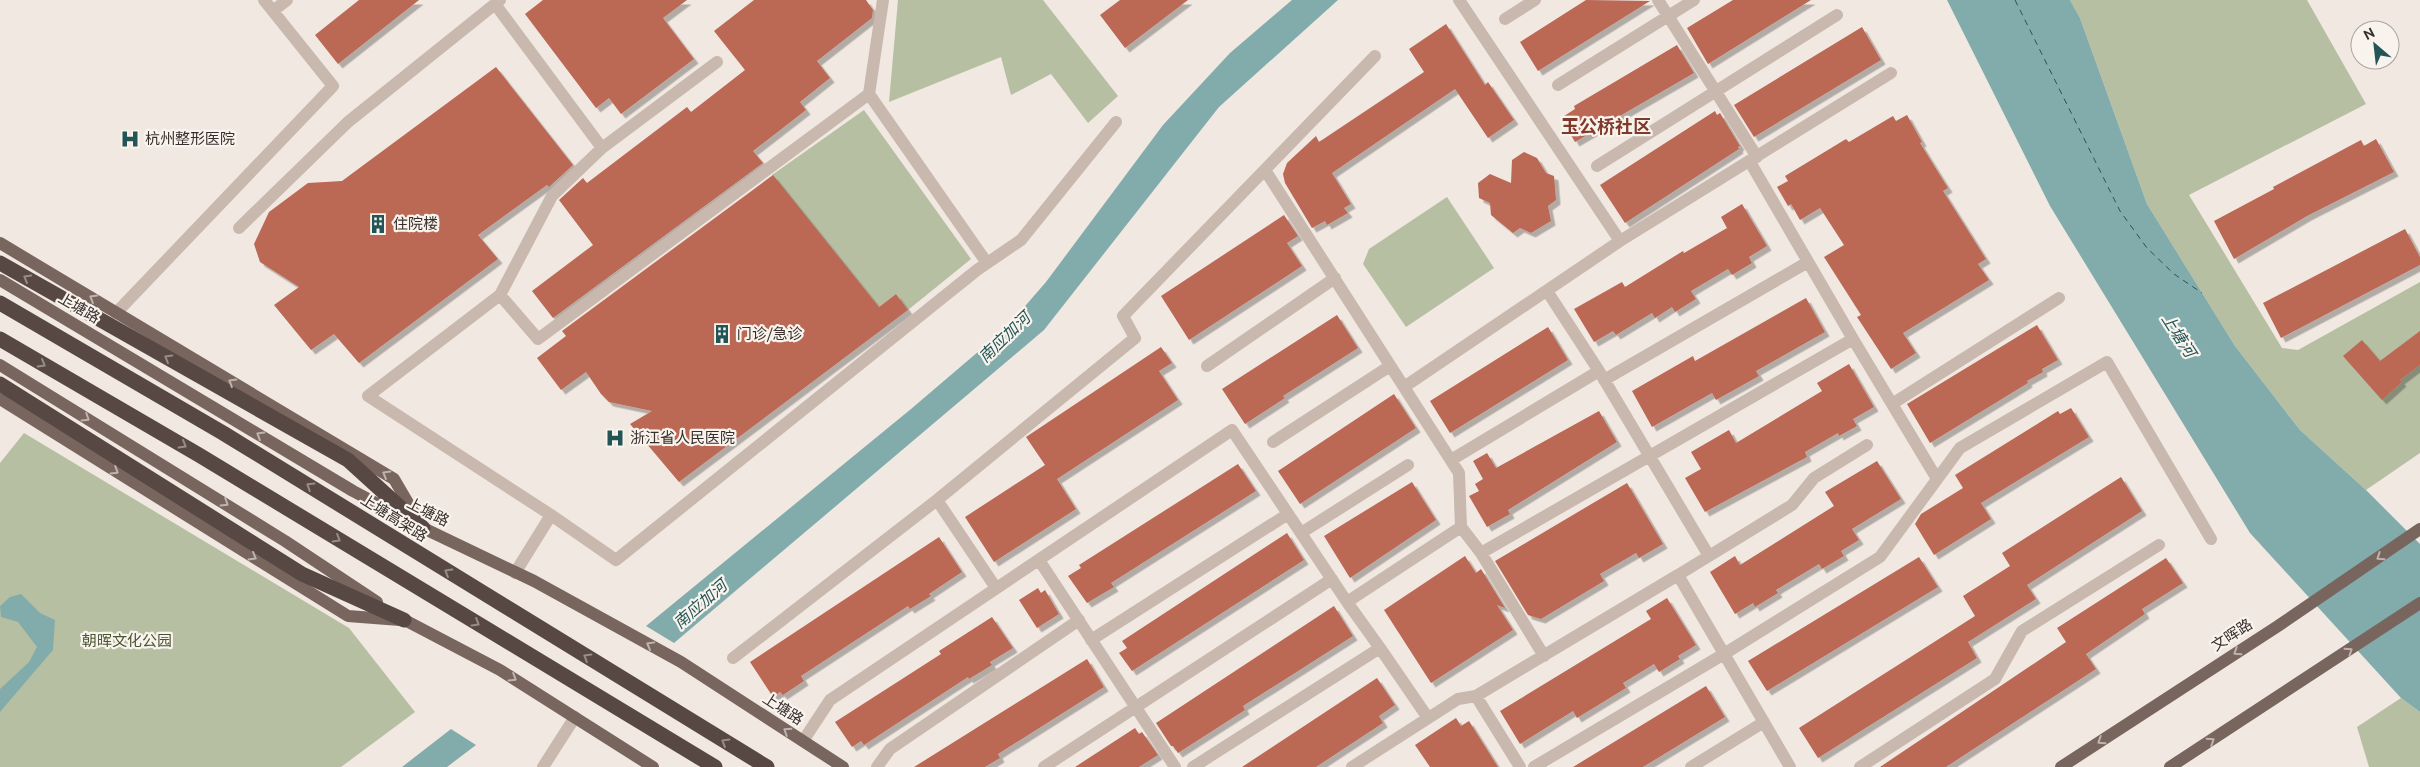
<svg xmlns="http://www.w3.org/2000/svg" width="2420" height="767" font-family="Ubuntu,'Noto Sans SC',sans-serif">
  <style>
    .green { fill: #b7bfa2 }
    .water { fill: #82acab }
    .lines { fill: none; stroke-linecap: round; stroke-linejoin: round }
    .ferry { stroke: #245556; stroke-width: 1; stroke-dasharray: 6 5; stroke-linecap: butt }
    .building { fill: #bb6755; filter: url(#shadow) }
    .minor { stroke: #c8b8ad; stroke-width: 12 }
    .major { stroke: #78655e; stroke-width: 12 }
    .highway { stroke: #584843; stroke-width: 15 }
    .oneway { stroke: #988c87 }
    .oneway2 { stroke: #bfb3ad }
    .labels { text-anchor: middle; stroke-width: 4.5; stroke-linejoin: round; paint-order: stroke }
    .poi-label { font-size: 15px; fill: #382e2b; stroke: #f9f3ed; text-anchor: start }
    .street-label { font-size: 15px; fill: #382e2b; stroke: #f9f3ed }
    .park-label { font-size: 15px; fill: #495431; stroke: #f9f3ed }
    .water-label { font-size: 16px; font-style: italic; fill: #245556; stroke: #f9f3ed }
    .quarter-label { font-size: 18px; font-weight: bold; fill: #7f3a2c; stroke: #f9f3ed }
  </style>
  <defs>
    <filter id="shadow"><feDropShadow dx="4.5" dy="4.5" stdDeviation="0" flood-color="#0004"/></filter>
  </defs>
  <rect width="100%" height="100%" fill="#f1e8e1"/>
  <path class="green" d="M898,0H1043L1118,96L1088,123L1051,74L1011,95L1001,57L889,102Z
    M2070,0H2307L2366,104L2189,195L2282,348L2298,350L2420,282V453L2366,490L2300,430L2235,346L2147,204L2080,18Z
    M864,110L971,259L908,310L896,294L879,307L772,175Z
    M1447,197L1494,268L1406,327L1363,264L1369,249Z
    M24,433L349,628L415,712L341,767H0V463Z
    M2401,698L2420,712V767H2369L2357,727Z"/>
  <path class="water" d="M1292,0H1338L1219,107L1044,330L674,643L646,626L911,409L1006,328L1046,282L1163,125L1230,53Z
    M1947,0H2070L2080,18L2147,204L2235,346L2300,430L2366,490L2420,544V712L2401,698L2250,533L2050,206Z
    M21,594L40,613L55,620L53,650L0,712V689L29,662L37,647L18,622L1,617L0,606L10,597Z
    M451,729L476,745L447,767H402Z"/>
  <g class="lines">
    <path class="ferry" d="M2015,0L2120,211L2147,248L2174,274L2202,293"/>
  </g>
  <path class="building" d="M359,0H419L338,64L315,35Z
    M543,0H687L663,18L694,59L621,114L609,98L596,108L525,14Z
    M754,0H866L873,10L872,18L817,61L830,78L800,102L806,110L753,151L763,163L553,318L532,291L593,245L559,200L583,178L587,183L687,107L691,112L745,70L714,31Z
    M1120,0H1188L1125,48L1100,15Z
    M1586,0L1650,1L1538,71L1520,42Z
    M1733,0H1811L1708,64L1687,28Z
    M1446,24L1485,85L1488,82L1514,120L1488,138L1455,89L1332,173L1351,204L1344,208L1348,213L1327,225L1325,221L1312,228L1285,183L1283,174L1287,163L1316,136L1319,142L1424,72L1409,49Z
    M1862,27L1881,60L1754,137L1734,105Z
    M1677,45L1694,73L1575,142L1561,118L1575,109L1574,106Z
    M496,67L573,165L549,187L547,185L478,235L498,259L359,363L334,334L311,350L274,305L299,287L260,262L254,244L269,212L308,183L342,181Z
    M1715,111L1717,115L1720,113L1740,146L1738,147L1739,149L1625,223L1600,185Z
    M1907,115L1922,142L1920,143L1948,188L1943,191L1986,259L1978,264L1989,280L1903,333L1916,353L1891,369L1857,317L1861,315L1824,257L1844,245L1820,208L1800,220L1791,204L1788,206L1777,187L1788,181L1785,176L1846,139L1849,142L1893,116L1896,121Z
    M2376,139L2394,172L2307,216L2234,259L2214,221L2274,189L2273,187L2361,140L2364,146Z
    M1524,152L1537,158L1546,173L1554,176L1556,200L1548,206L1551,221L1531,233L1520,228L1513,233L1491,215L1490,203L1479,198L1478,183L1490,174L1511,183L1512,160Z
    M773,175L879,307L896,294L908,310L679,482L630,424L652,411L609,402L601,394L586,372L561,390L537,358L566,336L562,331Z
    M1742,204L1767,246L1749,257L1752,263L1732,275L1728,269L1691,291L1696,299L1675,312L1672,307L1655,318L1652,313L1616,335L1613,331L1594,342L1574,309L1622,282L1625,287L1683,251L1684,253L1727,228L1721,217Z
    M1284,215L1298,236L1287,243L1302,266L1189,340L1161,296Z
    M2405,229L2420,257V265L2281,338L2263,303Z
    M1806,298L1825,332L1756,371L1759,376L1716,400L1712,393L1652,427L1632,391L1693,356L1695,361Z
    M1337,315L1358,348L1283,396L1285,398L1245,424L1222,389Z
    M2037,325L2058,360L2042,369L2043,372L2027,381L2028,383L1930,443L1907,404Z
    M1548,327L1568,360L1450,433L1430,401Z
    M2420,331V365L2400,380L2402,382L2382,400L2343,356L2362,340L2380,361Z
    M1161,347L1172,363L1159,371L1178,400L1057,479L1076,509L994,562L965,517L1045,465L1026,437Z
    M1849,364L1874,407L1853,419L1857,426L1839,436L1838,433L1805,452L1807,457L1705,512L1685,478L1701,469L1691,452L1729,430L1736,443L1822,391L1817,383Z
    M1394,394L1416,428L1300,504L1278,471Z
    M2071,408L2089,437L1981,503L1991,519L1934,555L1915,524L1921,514L1963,488L1955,475L2058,411L2060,414Z
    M1599,411L1617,442L1508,510L1510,514L1487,527L1469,496L1479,491L1475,484L1483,479L1473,461L1487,453L1496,468Z
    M1877,461L1901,499L1852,529L1859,540L1841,551L1844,556L1822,569L1819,564L1776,590L1778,593L1755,607L1753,603L1735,614L1710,572L1735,556L1740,565L1834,506L1825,492Z
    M1238,464L1256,491L1111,583L1114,587L1087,603L1068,576L1081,568L1079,565Z
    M2121,477L2142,511L2027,585L2036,599L1968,642L1977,658L1818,758L1799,728L1975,616L1963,596L2010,566L2002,553Z
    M1412,482L1436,520L1350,578L1324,536Z
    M1627,483L1663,544L1639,558L1636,553L1600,574L1604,581L1541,619L1528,615L1495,561Z
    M1287,533L1304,560L1132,671L1119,653L1127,648L1122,641Z
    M939,537L962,572L929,594L931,596L910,609L908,606L801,676L804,681L783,695L780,692L773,697L750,662Z
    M1465,556L1476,573L1481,569L1505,608L1497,605L1513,630L1431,683L1384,610Z
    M1919,557L1938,587L1767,691L1748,661Z
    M2166,558L2183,583L2142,609L2145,614L2086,654L2096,669L1946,767H1880L2066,642L2057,628Z
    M1038,588L1041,593L1045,590L1059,614L1037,628L1019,600Z
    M1667,598L1696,645L1678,656L1680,659L1659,672L1654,664L1623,683L1626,688L1577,718L1573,711L1520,744L1500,711L1651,619L1646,611Z
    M1334,606L1353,636L1243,706L1245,710L1178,753L1173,746H1171L1156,723Z
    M992,617L1013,648L990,662L992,665L969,679L968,677L864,745L861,741L852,747L835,722L941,654L939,651Z
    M1087,659L1104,687L998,754L1000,758L985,767H914Z
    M1377,678L1395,705L1379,716L1383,723L1316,767H1242Z
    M1706,686L1725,717L1643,767H1573Z
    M1456,718L1461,726L1469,721L1498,767H1430L1415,745Z
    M1135,728L1139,734L1142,732L1158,755L1139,767H1075Z"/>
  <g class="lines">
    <path class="minor" d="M883,0L869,94L987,263
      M1459,0L1620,241
      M1658,0L1757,157
      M495,4L602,148L717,62
      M273,11L287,0
      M1505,19L1535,0
      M1558,85L1694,0
      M602,148L552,196L500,295L538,339L869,94
      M1750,162L1853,339
      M1597,166L1837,15
      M1265,170L1459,473L1461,527
      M239,228L348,122L500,0
      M1547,291L1599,371L1709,556L1678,575L1790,767
      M500,295L368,396L551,515L616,560L977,270L1021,240L1116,122
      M116,313L333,86L264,0
      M1207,366L1335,278
      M1604,380L1808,262
      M1404,387L1620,241L1891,73
      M1892,404L1937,479
      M1273,442L1390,366
      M1451,460L1599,371
      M937,500L996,588
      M1301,533L1408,465
      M1481,553L1544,656
      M1709,556L1792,505L1814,478L1867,445
      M1039,560L1175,767
      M515,573L551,515
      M1091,640L1288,514
      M1380,648L1428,718
      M733,658L937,500L1135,338L1123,316L1375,56
      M803,741L830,700L1232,430L1347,602
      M543,767L575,717
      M877,767L890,749L1079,620
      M1044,767L1332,579
      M1193,767L1380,648L1347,602L1461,527L1481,553L1853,339L1892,404L2059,298
      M1352,767L1458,699L1476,696
      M1520,767L1476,696L1678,575
      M1534,767L1724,654L1880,557L1960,448L2107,362L2211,539
      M1691,767L1764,722
      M1860,767L1995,679L2022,631L2159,545"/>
    <path class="major" d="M0,243L394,479L418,520
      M0,280L353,491L423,528L534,581L681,662L843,767
      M0,365L285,541L377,602
      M0,399L348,616L400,620
      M397,616L500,670L653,767
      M2061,767L2278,626L2420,529
      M2170,767L2420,603"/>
    <path class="highway" d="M0,263L348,460L423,528
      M0,303L223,433L767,767
      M0,339L199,455L715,767
      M0,384L302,574L404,620"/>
  </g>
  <defs><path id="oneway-chevron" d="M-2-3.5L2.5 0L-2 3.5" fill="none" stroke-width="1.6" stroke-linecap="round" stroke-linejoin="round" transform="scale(1.25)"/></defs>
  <g class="oneway">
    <use href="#oneway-chevron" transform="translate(27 278) rotate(-150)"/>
    <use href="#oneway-chevron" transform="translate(168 358) rotate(-150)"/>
    <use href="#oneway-chevron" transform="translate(42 364) rotate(30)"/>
    <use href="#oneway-chevron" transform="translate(183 445) rotate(30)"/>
    <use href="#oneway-chevron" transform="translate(310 486) rotate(-148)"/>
    <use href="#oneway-chevron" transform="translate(337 539) rotate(31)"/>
    <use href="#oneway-chevron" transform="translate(448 572) rotate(-149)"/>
    <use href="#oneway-chevron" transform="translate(476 623) rotate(31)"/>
    <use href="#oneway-chevron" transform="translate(587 657) rotate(-149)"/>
    <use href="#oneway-chevron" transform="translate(725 742) rotate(-149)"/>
  </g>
  <g class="oneway2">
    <use href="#oneway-chevron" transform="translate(93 298) rotate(-149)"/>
    <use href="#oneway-chevron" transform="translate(232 382) rotate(-149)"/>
    <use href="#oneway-chevron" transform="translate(86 418) rotate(32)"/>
    <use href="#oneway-chevron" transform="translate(260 435) rotate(-149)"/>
    <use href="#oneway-chevron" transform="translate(115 471) rotate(32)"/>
    <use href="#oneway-chevron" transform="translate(386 474) rotate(-149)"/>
    <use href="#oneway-chevron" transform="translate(225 503) rotate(32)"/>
    <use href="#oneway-chevron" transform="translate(253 557) rotate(31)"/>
    <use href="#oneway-chevron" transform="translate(2380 557) rotate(146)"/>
    <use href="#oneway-chevron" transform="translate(650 645) rotate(-151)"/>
    <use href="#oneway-chevron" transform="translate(2349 651) rotate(-34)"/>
    <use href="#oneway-chevron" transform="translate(2237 652) rotate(147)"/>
    <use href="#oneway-chevron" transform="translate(513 678) rotate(32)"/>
    <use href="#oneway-chevron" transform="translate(787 731) rotate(-147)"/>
    <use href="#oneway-chevron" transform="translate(2101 741) rotate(147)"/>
    <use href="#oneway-chevron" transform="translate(2211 741) rotate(-33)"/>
  </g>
  <defs>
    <g id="hospital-bare" transform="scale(1.5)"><path d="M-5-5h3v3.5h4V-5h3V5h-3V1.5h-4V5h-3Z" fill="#245556" stroke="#f9f3ed" stroke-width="2.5" paint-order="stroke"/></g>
    <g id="building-bare" transform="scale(1.5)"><path d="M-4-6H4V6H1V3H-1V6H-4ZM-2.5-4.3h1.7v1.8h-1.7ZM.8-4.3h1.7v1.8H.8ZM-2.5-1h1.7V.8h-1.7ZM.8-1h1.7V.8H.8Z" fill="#245556" stroke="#f9f3ed" stroke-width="2.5" paint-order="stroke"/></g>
  </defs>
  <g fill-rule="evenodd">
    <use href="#hospital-bare" x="130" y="139"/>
    <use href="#building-bare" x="378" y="224"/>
    <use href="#building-bare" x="722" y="334"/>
    <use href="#hospital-bare" x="615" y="438"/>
  </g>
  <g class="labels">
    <g class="poi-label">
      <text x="145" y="144">杭州整形医院</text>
      <text x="393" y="229">住院楼</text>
      <text x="737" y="339">门诊/急诊</text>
      <text x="630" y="443">浙江省人民医院</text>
    </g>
    <g class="street-label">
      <text transform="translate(79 308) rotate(30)" y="5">上塘路</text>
      <text transform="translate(428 512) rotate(27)" y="5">上塘路</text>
      <text transform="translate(394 518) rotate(32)" y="5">上塘高架路</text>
      <text transform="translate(2232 635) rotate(-33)" y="5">文晖路</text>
      <text transform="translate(783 709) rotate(33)" y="5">上塘路</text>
    </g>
    <g class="park-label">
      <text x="127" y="646">朝晖文化公园</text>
    </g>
    <g class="water-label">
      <text transform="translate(2179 335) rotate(57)" y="6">上塘河</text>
      <text transform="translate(1004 337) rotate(-44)" y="6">南应加河</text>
      <text transform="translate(700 604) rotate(-41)" y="6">南应加河</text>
    </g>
    <g class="quarter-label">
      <text x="1606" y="133">玉公桥社区</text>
    </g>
  </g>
  <g transform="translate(2375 45) rotate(332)"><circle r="24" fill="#f9f3ed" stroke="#aca49f"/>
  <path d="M0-4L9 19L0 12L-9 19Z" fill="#245556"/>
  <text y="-8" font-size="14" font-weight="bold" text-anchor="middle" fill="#382e2b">N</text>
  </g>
</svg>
